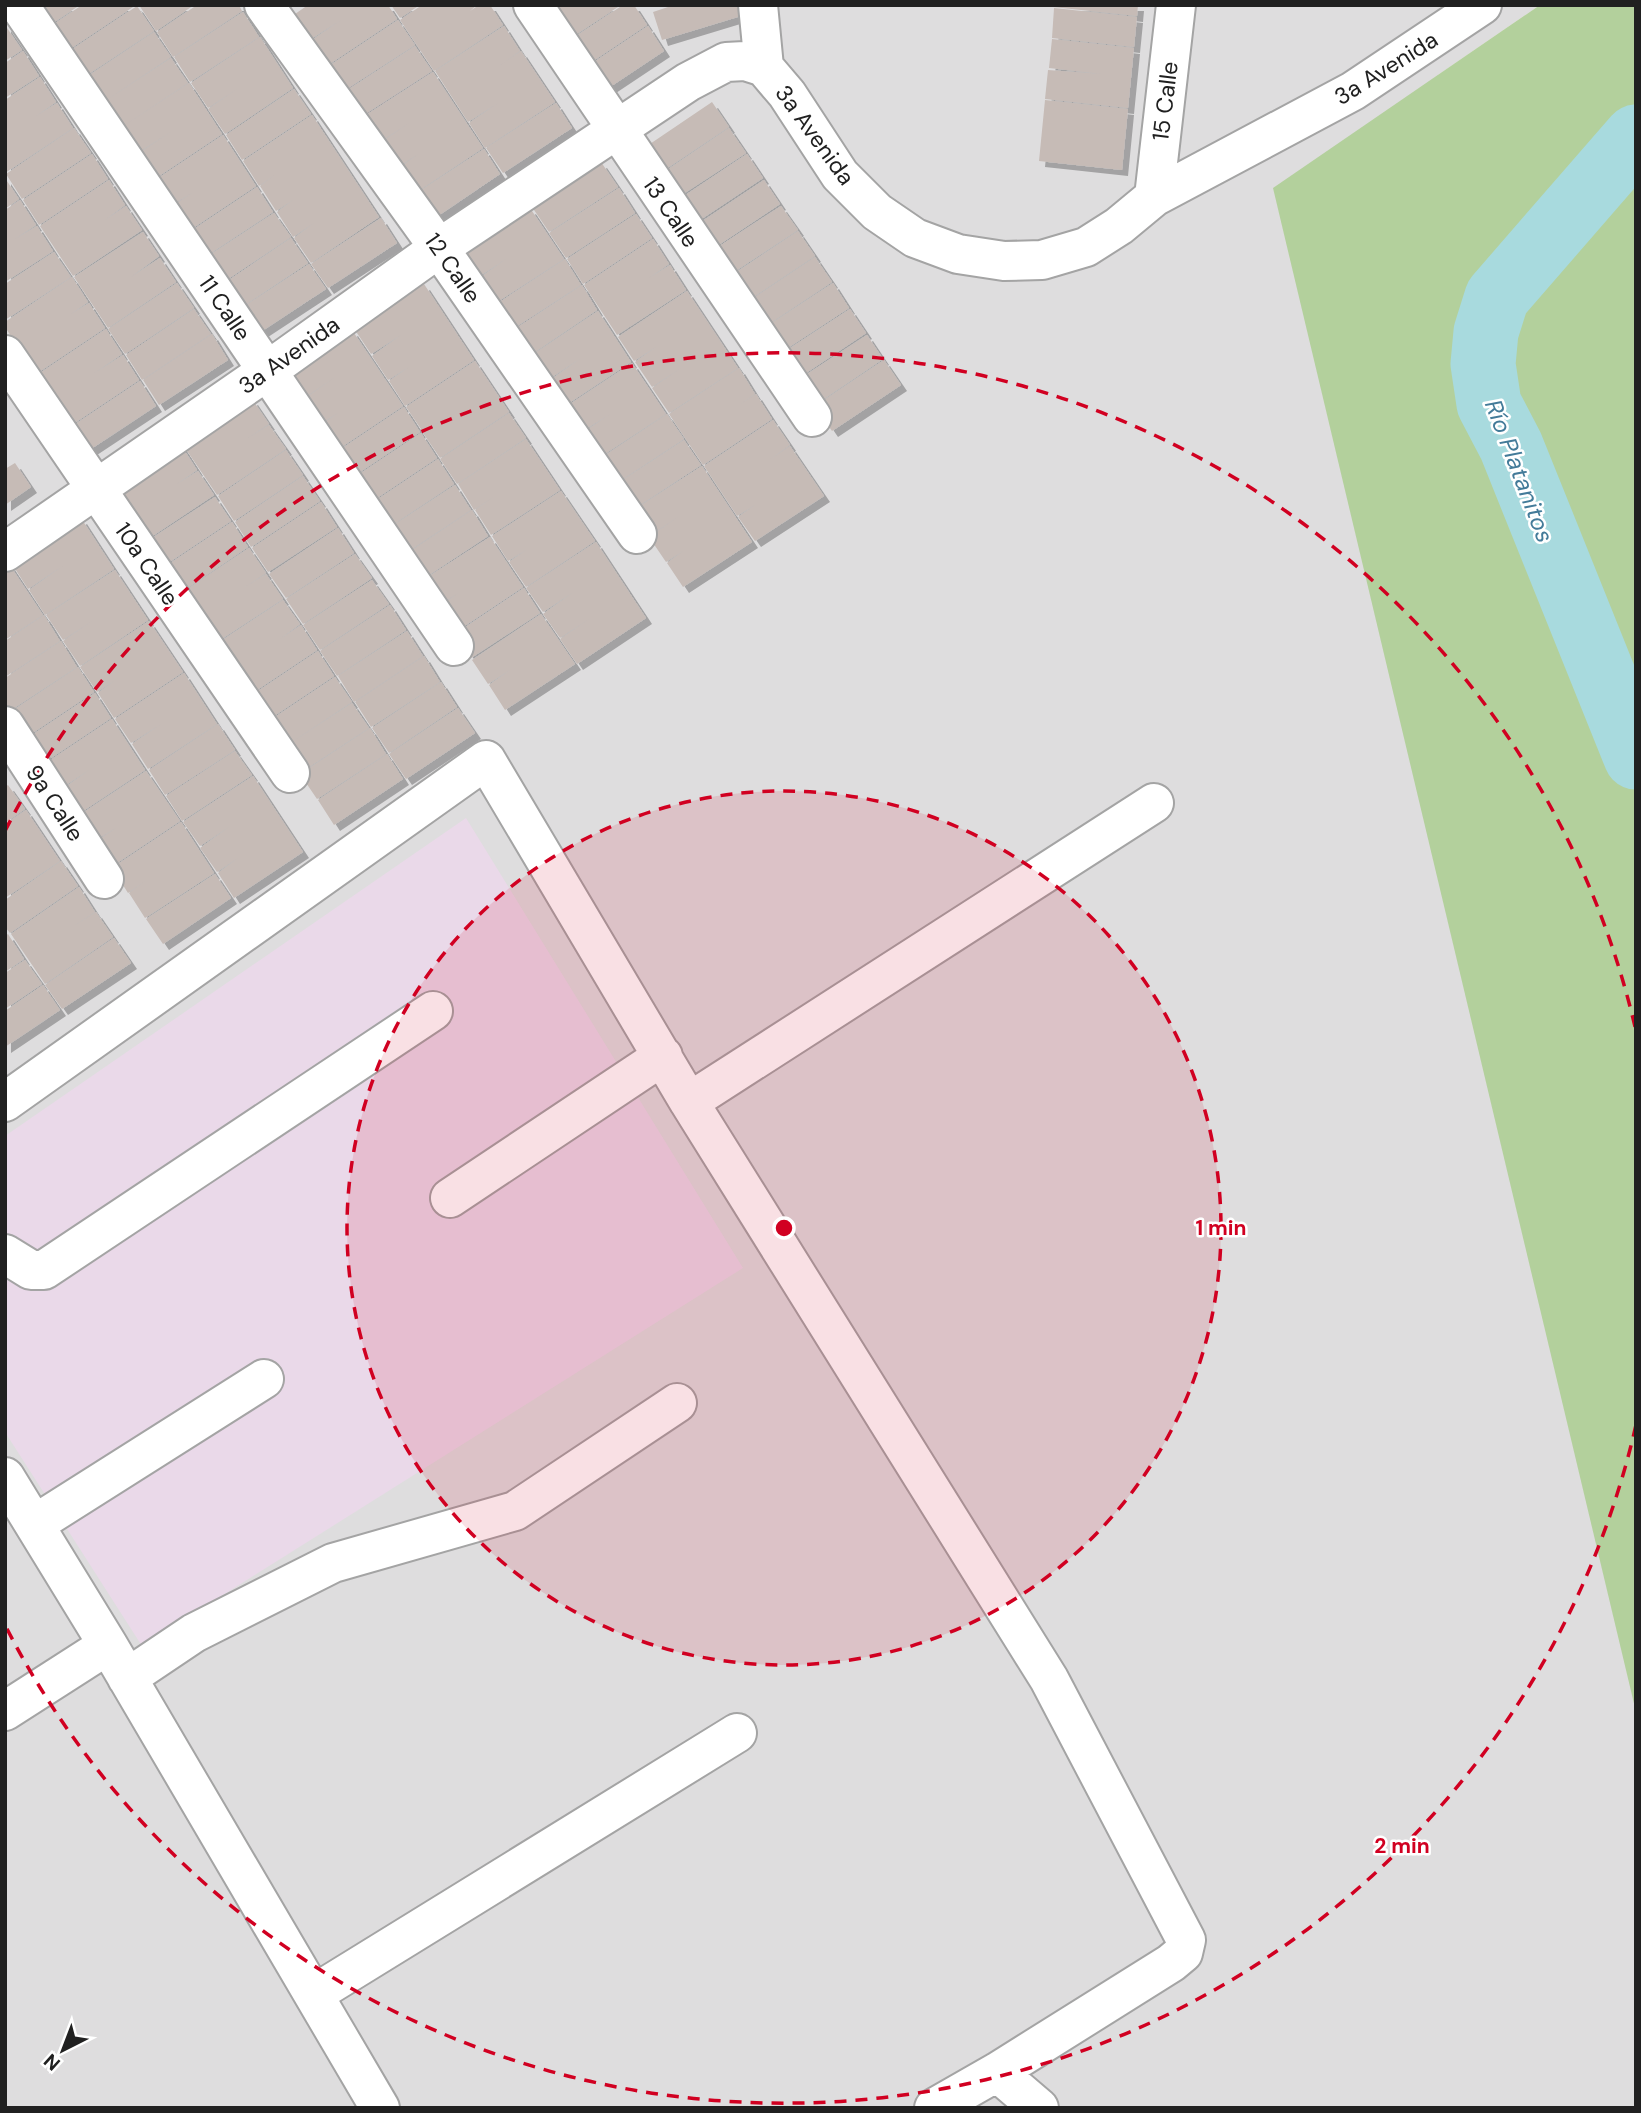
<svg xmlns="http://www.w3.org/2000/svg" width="1641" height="2113" font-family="'DM Sans',sans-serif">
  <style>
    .residential { fill: #deddde }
    .industrial { fill: #ead9e9 }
    .forest { fill: #b3d09c }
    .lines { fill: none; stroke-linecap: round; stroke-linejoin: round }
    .river { stroke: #a8dade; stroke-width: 65 }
    .building { fill: #c6bbb6; filter: url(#shadow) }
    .minor-casing { stroke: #a4a4a4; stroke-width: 42 }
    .minor { stroke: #fff; stroke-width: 38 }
    .ring { fill: none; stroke: #d10021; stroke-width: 3.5; stroke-dasharray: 12 9 }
    .labels { text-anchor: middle; stroke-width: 5; stroke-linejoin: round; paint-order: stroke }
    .street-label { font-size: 23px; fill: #202020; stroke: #fff }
    .water-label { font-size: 24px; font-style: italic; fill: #437b99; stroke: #fff }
    .centre { fill: #d10021; stroke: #fff; stroke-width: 3.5 }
    .ring-label { font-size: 21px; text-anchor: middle; font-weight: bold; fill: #d10021; stroke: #fff; stroke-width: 5; stroke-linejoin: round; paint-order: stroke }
  </style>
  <defs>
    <filter id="shadow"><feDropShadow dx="6" dy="6" stdDeviation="0" flood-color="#0004"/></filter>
  </defs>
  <rect width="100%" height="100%" fill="#f1ece7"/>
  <path class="residential" d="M5,5H1540L1438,75L1636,1712V2108H5Z"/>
  <path class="industrial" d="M466,818L743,1268L142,1646L5,1432V1136Z"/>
  <path class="forest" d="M1540,5H1636V1712L1273,188Z"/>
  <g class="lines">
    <path class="river" d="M1636,137L1497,297L1486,332L1483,364L1489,404L1511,446L1636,757"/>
  </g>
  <path class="building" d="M37,5H80L50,25Z
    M82,5H136L67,51L51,26Z
    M139,5H194L156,31Z
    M197,5H239L242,11L173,57L157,32Z
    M308,5H388L397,19L328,65L312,40L341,20L311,39L295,14Z
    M391,5H420L400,18Z
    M422,5H477L470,11L479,5H490L503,25L434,71L400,20Z
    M534,5H621L560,45Z
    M623,5H634L647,25L578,71L561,46Z
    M674,5H738L741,16L662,40L653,12Z
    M1053,5H1138L1137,16L1053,7Z
    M137,6L154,31L84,77L68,52Z
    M1054,8L1137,17L1134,47L1052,38Z
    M243,12L259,37L190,82L174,57Z
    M398,20L415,45L345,90L329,66Z
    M5,25L22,50L5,61Z
    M504,26L520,51L500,65L521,51L555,102L485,148L469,123L498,103L468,122L435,71Z
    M648,26L664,51L595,97L579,72Z
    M154,32L171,57L102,103L85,78Z
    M260,37L293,88L225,134L208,109L237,89L208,108L191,83Z
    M1052,39L1134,48L1128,108L1045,99L1048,70L1102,74L1049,68Z
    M415,46L432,71L362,116L346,91Z
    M23,51L39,76L5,98V63Z
    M171,58L188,83L119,129L102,103Z
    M433,72L483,148L414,194L398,169L418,154L397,168L380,143L409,123L380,142L363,117Z
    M40,77L56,102L36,116L57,103L73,128L5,173V100Z
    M189,83L222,134L153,180L136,155L172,131L136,154L119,129Z
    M294,89L311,114L242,160L226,135Z
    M1045,100L1128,109L1122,170L1039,161Z
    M712,102L729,127L660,173L644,148Z
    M556,103L572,128L503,173L486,148Z
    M312,115L379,217L311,263L294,238L314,223L293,237L277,212L293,200L276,211L260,186L276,174L259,186L243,161Z
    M74,128L91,153L22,199L6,174Z
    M729,128L746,153L677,198L661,174Z
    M223,135L256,186L187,232L171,207L192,193L170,206L154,181Z
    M484,149L500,174L432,220L415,194Z
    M92,154L108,179L39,225L23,200Z
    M747,154L763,178L694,224L678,200Z
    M601,162L618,187L549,232L532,207Z
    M5,178L19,199L5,209Z
    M109,180L125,205L105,220L126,206L142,230L73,276L40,226Z
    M764,180L780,204L711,250L695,226Z
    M257,187L273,212L205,257L188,233Z
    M619,188L635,213L566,258L549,233Z
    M20,200L36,225L15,239L37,226L53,251L5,282V210Z
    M781,206L798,230L728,276L712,251Z
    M530,208L564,259L494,304L478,279L506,259L477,278L461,254Z
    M274,213L291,237L222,283L205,258Z
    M636,214L652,238L583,284L567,259Z
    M381,218L397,243L328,288L311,264Z
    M798,231L815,256L746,302L729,277Z
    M143,232L159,256L131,277L160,258L176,282L108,328L74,277Z
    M291,238L308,263L239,309L223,284Z
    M653,239L669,264L649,278L670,265L686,290L617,335L584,285Z
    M54,252L71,277L5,320V284Z
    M815,257L832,282L763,328L746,303Z
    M565,259L581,285L511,330L495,305Z
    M309,264L326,289L256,335L240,309Z
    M72,277L88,302L71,314L89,303L105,328L36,374L5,327V322Z
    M177,283L194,308L125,354L108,329Z
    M833,283L849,308L780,353L764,328Z
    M424,284L474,360L405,406L389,381L409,367L388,380L372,356L401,335L371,354L355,330Z
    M582,285L597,310L529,356L512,331Z
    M687,291L738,368L669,413L652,388L681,368L652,387L635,362L656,347L634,361L618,337Z
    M194,309L211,334L142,380L126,355Z
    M850,309L866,333L797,379L781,354Z
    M598,311L631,362L563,407L546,383L581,358L546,381L529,357Z
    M106,329L122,354L93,374L123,355L139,380L70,426L37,375Z
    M352,330L403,406L334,452L318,427L338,413L317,426L300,402L335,377L300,401L283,376Z
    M212,334L228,360L159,405L143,380Z
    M867,335L883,359L815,405L798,380Z
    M884,360L901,385L832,431L815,406Z
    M475,361L509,412L440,458L423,433L452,413L423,432L406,407Z
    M632,363L666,414L597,459L581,434L610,414L580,433L564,408Z
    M739,368L755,394L739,405L756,394L772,419L703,465L669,414Z
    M140,381L156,406L88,451L71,427Z
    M252,399L269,424L248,438L269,425L286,449L217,495L183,445Z
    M404,407L420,432L351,478L335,453Z
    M509,413L526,438L457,484L440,459Z
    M667,414L684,439L614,485L598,460Z
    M773,420L790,445L769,460L790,446L824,496L755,541L738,517L755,505L737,516L704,466Z
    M421,433L437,458L368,504L352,479Z
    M526,439L560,490L491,535L475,510L495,496L474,510L458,484Z
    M684,440L701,465L631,511L615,485Z
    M181,445L197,470L177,484L198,471L214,495L145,541L112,491Z
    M286,450L303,475L234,521L218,496Z
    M438,459L454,484L385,530L369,505Z
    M15,463L31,487L5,505V469Z
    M702,466L752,542L683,587L667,563L683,551L666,562L649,537L678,517L649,536L632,511Z
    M303,476L320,501L251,547L235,522Z
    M455,485L471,510L403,555L386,530Z
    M561,491L595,541L526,587L509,562L526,550L508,561L492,536Z
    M215,497L231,521L162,567L146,542Z
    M321,502L337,527L268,572L252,548Z
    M472,510L488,536L420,581L403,556Z
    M81,518L114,569L45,615L29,590L64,565L28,589L12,564Z
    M232,522L248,547L180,593L163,568Z
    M338,528L354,553L286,598L269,574Z
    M490,537L523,587L454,633L438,608L458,593L437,607L420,582Z
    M596,542L646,618L577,664L560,639L589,619L560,638L543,614L572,593L543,612L526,588Z
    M249,548L266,573L245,587L266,574L283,599L214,644L180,594Z
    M355,554L372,578L303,624L286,599Z
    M9,564L43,615L5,640V567Z
    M115,570L148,620L80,666L63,641L92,621L63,640L46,615Z
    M372,580L389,604L320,650L303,625Z
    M524,588L540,613L471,658L455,634Z
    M283,600L300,624L280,639L301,625L317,650L248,696L215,645Z
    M390,605L406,630L337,676L320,651Z
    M541,614L575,664L505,710L489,685L510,670L488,684L472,660Z
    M44,615L60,641L5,677V641Z
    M149,621L183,672L114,718L98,693L114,681L97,692L80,667Z
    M407,631L423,656L354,702L338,676Z
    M61,641L77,667L8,712L5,708V678Z
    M318,651L334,676L265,722L249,697Z
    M424,656L440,682L371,727L355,702Z
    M78,667L94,692L25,738L9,713Z
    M184,673L217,724L148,769L132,744L161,724L131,743L115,719Z
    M335,677L352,702L283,748L266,723Z
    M441,682L457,707L389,753L372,728Z
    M95,693L111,718L42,764L26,739Z
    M352,703L369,728L300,773L283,748Z
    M458,708L475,733L406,779L389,754Z
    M112,719L145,770L77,815L60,791L89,770L60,789L43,765Z
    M218,724L235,750L165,795L149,770Z
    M370,728L386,754L317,799L300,774Z
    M235,751L252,775L182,821L166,796Z
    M387,754L403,779L334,825L318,800Z
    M146,771L180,821L111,867L95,842L116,828L94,841L78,816Z
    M253,776L303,852L234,898L218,873L238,858L217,872L200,848L229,827L200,846L183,822Z
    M8,785L25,809L5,823V787Z
    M26,810L60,861L5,898V824Z
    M181,822L214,873L145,918L129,893L145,881L128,893L112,868Z
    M61,861L78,886L10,933L5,927V900Z
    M215,874L231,898L163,944L146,919Z
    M79,887L95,912L74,926L96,912L113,937L45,984L11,934Z
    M8,934L24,959L5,972V936Z
    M114,938L131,963L62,1009L45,985Z
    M25,960L42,984L5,1009V973Z
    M43,985L60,1010L5,1047V1011Z"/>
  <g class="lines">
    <g class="minor-casing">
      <path id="minor" d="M19,5L454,646
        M264,5L439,248L637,534
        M533,5L812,417
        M758,5L764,67
        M1154,197L1176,5
        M5,355L290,773
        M5,552L267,371L439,248L688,82L726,62L745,61L764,67L787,94L840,175L877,212L915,238L958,254L1004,261L1042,260L1086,247L1119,226L1154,197L1353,91L1482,5
        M5,726L104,879
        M5,1102L486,760L689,1102L1049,1679L1186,1940L1183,1953L1171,1963L997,2072L934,2108
        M689,1102L1154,803
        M450,1198L663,1056
        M5,1254L31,1270H44L433,1011
        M5,1477L108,1645L380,2108
        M35,1524L264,1379
        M127,1678L194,1633L333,1563L515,1511L677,1403
        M5,1711L108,1645
        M314,1994L737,1733
        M997,2072L1039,2108"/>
    </g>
    <use href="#minor" class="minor"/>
  </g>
  <circle cx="784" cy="1228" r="437" fill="#d10021" fill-opacity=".12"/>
  <g class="ring">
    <circle cx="784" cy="1228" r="437"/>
    <path d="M1636 1425A874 874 0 0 1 5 1625M5 831A874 874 0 0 1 1636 1031"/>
  </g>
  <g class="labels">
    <g class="street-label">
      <text transform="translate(1386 68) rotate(-32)" y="8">3a Avenida</text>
      <text transform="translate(1165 101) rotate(-83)" y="8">15 Calle</text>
      <text transform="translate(815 135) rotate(54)" y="8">3a Avenida</text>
      <text transform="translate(671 212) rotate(56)" y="8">13 Calle</text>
      <text transform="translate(453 268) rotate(55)" y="8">12 Calle</text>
      <text transform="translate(225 308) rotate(56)" y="8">11 Calle</text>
      <text transform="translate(289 355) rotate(-35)" y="8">3a Avenida</text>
      <text transform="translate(147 564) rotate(56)" y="8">10a Calle</text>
      <text transform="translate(55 803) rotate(57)" y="8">9a Calle</text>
    </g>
    <g class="water-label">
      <text transform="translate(1519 471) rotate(69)" y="8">Río Platanitos</text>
    </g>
  </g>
  <circle cx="784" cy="1228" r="10" class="centre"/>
  <g class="ring-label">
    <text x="1221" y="1235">1 min</text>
    <text x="1402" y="1853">2 min</text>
  </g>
  <rect width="1641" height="2113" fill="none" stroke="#202020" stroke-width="14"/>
  <g transform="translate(63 2050) rotate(222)" stroke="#ffffff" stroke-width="5" paint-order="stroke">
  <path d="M0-5L12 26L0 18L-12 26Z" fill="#202020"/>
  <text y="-10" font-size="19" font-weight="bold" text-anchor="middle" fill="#202020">N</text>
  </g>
</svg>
